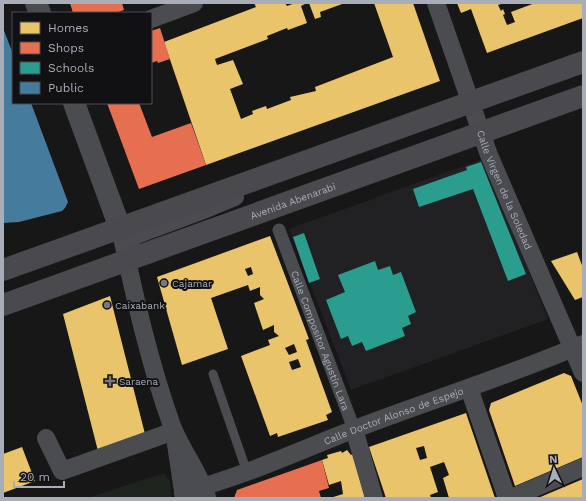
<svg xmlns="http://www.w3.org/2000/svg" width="586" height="501" font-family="'Work Sans',sans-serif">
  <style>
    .built { fill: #212123 }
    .green { fill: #1d241e }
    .homes { fill: #e9c46a; fill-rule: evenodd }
    .shops { fill: #e76f51 }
    .schools { fill: #2a9d8f }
    .public { fill: #457b9d }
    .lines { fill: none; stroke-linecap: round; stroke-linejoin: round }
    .service { stroke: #4b4c50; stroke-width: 9 }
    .pedestrian { stroke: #4b4c50; stroke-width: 13 }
    .minor { stroke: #4b4c50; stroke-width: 18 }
    .tertiary { stroke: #4b4c50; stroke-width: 22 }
    .secondary { stroke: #4a4a4e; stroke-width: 22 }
    .poi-dot { fill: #757880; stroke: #111113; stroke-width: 1.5 }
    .labels { text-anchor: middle; stroke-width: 4; stroke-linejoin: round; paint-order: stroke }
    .street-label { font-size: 10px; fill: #a8adb8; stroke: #111113 }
    .poi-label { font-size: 10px; fill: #a8adb8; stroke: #111113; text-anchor: start }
  </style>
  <rect width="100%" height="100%" fill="#171717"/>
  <path class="built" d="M483,159L548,319L351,390L289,229Z"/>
  <path class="green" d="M164,473L170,481L171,498H88Z"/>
  <path class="homes" d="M254,3H285L287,6L295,3H307L301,6L307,23L288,30L287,28L267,36L268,39L215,59L217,65L233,60L243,84L230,89L241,119L253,114L252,111L266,106L267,109L291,100L290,97L316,91L315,87L393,57L374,3H413L440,81L206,165L164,42L256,7Z
    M309,3H345L320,12L321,17L315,19Z
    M457,3H504L498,5L501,11L503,9L505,14L503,15L507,25L515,22L511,12L535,3H583V18L487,53L471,9L461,13Z
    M270,236L309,339L306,340L332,412L326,415L328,420L278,437L277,433L270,436L241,356L270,345L268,340L279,336L274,332V325L263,330L254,303L264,299L260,295V287L250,291L248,285L211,298L228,349L182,365L157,277ZM251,267L253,274L248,276L245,269ZM294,344L297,352L289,355L285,348ZM298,359L301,367L292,370L289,362Z
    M577,252L583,268V297L575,300L551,261Z
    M110,296L145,434L98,451L63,314Z
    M564,373L571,376L583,406V457L515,486L489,410L491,403Z
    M466,413L495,498H449L443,478L449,475L444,462L430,467L438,492L430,495L431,498H386L369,447ZM424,446L427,458L420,460L416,448Z
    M22,447L35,481L3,493V454Z
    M347,450L351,455L353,454L365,498H330L343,494L341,481L329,485L322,460L328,458L327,455L341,451L342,453Z
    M583,479V498H538Z"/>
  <path class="shops" d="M70,3H122L124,10L115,13H73Z
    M160,28L170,59L158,63L157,61L151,63V31Z
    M107,103H139L152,137L191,123L206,165L139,189Z
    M322,460L329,488L319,491L321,498H234L237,490Z"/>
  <path class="schools" d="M481,162L526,274L508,281L473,189L419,207L413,189L467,170L466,167Z
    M304,233L320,279L309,283L293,237Z
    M375,261L378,270L390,266L393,275L401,272L416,312L408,316L411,324L402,328L405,336L366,351L362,342L352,346L348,336L341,339L326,300L345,292L338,275Z"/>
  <path class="public" d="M3,28L13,54V103H31L68,202L65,208L62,211L19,222L3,223Z"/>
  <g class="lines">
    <path class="service" d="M213,374L247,472"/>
    <path class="pedestrian" id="s1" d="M279,230L354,429"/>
    <g class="minor">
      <path id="s2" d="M436,3L489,155L583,373"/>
      <path d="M151,19L194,3"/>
      <path d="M120,228C134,294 149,362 172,426C182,451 199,472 207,497"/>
      <path d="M126,252L128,242L136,235L206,209L235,197"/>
      <path d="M469,388L507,498"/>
      <path d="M354,429L374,498"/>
      <path d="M46,438L62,471L174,431L184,498"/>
      <path id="s3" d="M183,492C243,477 298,451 355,429C431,400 508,376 583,344"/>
      <path d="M511,498L583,467"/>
    </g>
    <path class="tertiary" d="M36,3L40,13
      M74,103L120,228"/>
    <g class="secondary">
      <path d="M3,270L583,62"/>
      <path id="s4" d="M3,305L583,96"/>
    </g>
  </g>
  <g class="poi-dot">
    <circle cx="164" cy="283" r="4"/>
    <circle cx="107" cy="305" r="4"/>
    <path d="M108 375h4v4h4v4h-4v4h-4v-4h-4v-4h4z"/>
  </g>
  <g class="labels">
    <g class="street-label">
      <text dy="4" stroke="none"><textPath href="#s2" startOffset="199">Calle Virgen de la Soledad</textPath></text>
      <text dy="4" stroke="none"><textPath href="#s4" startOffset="308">Avenida Abenarabi</textPath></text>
      <text dy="4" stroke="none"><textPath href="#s1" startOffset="118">Calle Compositor Agustín Lara</textPath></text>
      <text dy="4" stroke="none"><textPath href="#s3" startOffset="224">Calle Doctor Alonso de Espejo</textPath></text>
    </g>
    <g class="poi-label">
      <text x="172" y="287">Cajamar</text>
      <text x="115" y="309">Caixabank</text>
      <text x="119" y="385">Saraena</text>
    </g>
  </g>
  <rect width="586" height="501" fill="none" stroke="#a8adb8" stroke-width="8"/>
  <rect x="12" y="12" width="140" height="92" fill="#111113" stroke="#4d4f55"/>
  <rect x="20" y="22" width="20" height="12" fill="#e9c46a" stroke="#4d4f55"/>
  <text x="48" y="32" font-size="12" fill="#a8adb8">Homes</text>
  <rect x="20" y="42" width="20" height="12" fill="#e76f51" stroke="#4d4f55"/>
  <text x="48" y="52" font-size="12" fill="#a8adb8">Shops</text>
  <rect x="20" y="62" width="20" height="12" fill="#2a9d8f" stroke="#4d4f55"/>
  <text x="48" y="72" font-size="12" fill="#a8adb8">Schools</text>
  <rect x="20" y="82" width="20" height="12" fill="#457b9d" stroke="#4d4f55"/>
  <text x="48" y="92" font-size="12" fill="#a8adb8">Public</text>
  <g transform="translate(554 469) rotate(356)" stroke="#111113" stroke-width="3" paint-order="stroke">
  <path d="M0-3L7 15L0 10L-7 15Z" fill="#a8adb8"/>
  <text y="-6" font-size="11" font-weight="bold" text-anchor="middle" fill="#a8adb8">N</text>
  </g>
  <path d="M14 481v6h50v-6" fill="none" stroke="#a8adb8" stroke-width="2"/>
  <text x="20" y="481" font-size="12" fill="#a8adb8" stroke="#111113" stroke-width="3" paint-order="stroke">20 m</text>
</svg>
